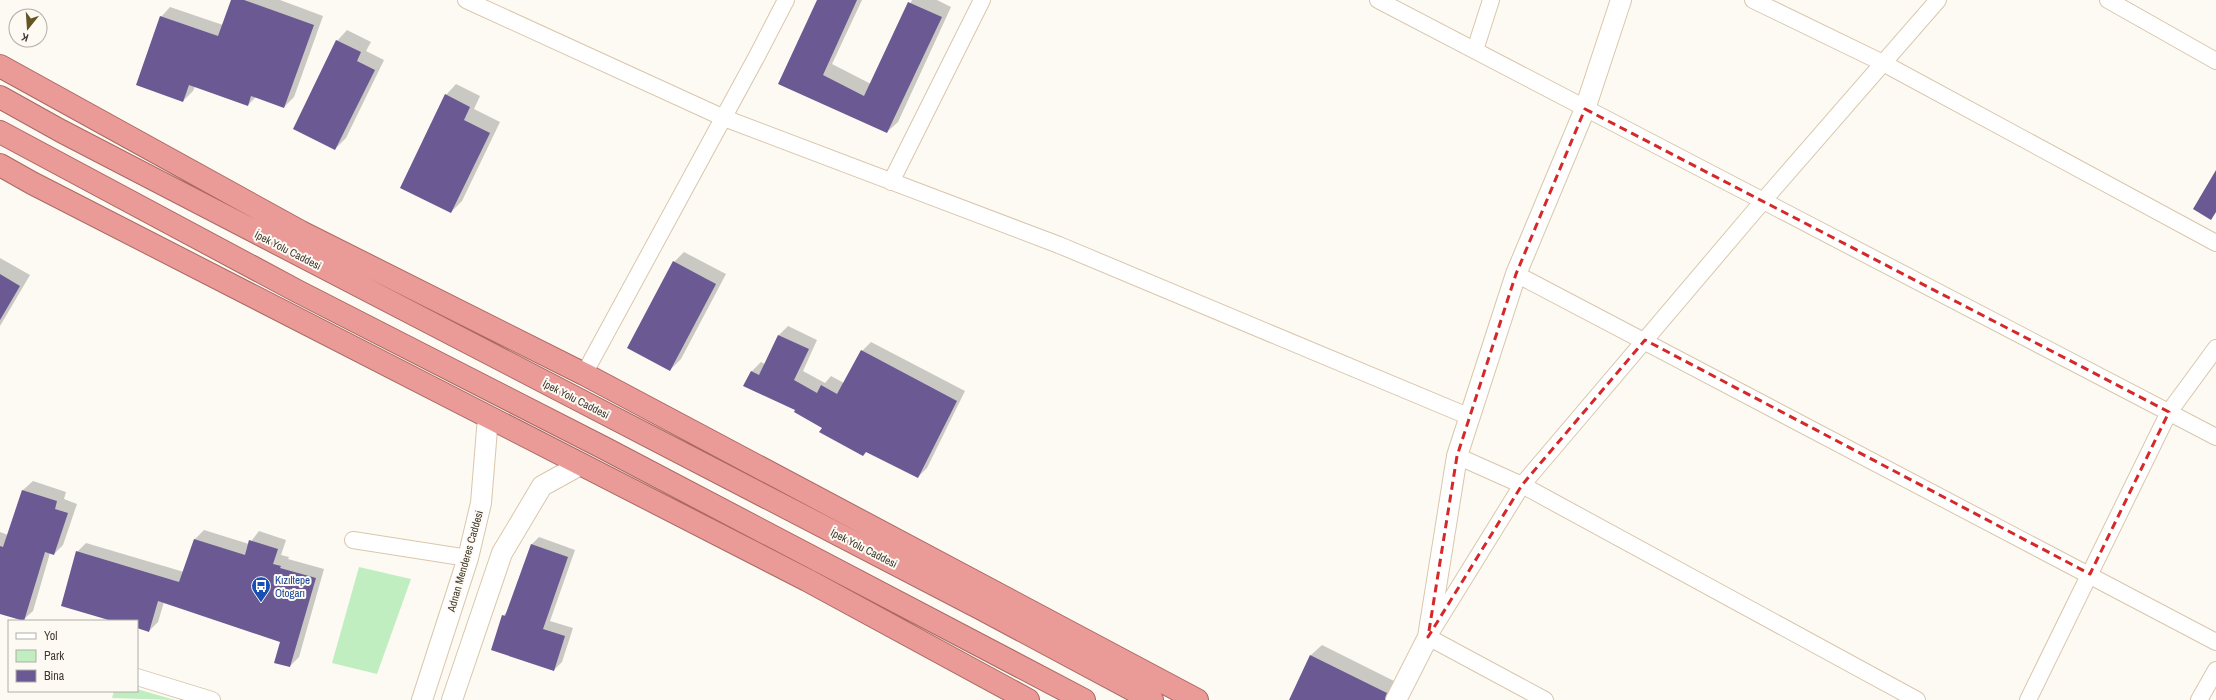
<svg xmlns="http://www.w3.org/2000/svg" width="2216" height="700" font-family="'Archivo Narrow',sans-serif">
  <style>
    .green { fill: #c0eec1 }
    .shadow { fill: #0003 }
    .building { fill: #6a5992 }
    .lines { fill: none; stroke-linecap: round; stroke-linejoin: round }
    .minor-casing { stroke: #d9c7ab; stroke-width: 18 }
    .tertiary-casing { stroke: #d9c7ab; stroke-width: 22 }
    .trunk-casing { stroke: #ab6861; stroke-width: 24 }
    .minor { stroke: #fff; stroke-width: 16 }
    .tertiary { stroke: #fff; stroke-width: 20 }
    .trunk { stroke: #ea9b97; stroke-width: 22 }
    .marked { fill: none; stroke: #d62828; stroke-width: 3; stroke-dasharray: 8 5; stroke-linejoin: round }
    .labels { text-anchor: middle; stroke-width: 4; stroke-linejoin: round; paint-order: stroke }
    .street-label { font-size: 11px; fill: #40392e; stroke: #fdfaf4 }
    .transit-label { font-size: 11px; fill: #164399; stroke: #fdfaf4; text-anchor: start }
  </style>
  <rect width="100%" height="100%" fill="#fdfaf4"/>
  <path class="green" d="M359,567L411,579L377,674L332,663Z
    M137,689L175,700L112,698L114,691H137Z"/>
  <path class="shadow" d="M232,0H280L323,16L294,97L284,107L256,97L248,105L195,86L193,91L183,101L161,17L170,7L223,25Z
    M818,0H862L832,64L871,84L912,0H937L951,7L898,122L887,132L780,84Z
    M347,30L371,42L366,51L384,60L346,138L335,149L337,41Z
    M456,84L480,96L474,109L500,122L462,201L451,212L446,95Z
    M684,252L726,274L681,359L670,370L674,262Z
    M0,258L30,275L0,326Z
    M788,326L817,340L803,371L825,383L831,376L844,383L862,351L871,342L965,391L927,468L918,477L823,427L796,410L745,386L752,371L761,362L765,364L779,335Z
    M33,481L66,492L64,499L77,504L63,545L54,554L50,553L33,611L23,620L0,613V532L8,535L23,490Z
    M204,530L249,544L259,531L286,540L281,555L289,557L288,559L324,569L299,657L290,666L282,641L164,602L158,622L149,631L137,627V621H116L77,552L86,543L184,572L195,539Z
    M539,537L575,550L550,621L573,628L562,662L554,670L503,616L508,611L531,545Z
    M1322,645L1394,681L1386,700H1290L1311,655Z"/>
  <path class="building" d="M231,0H244L314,25L284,108L251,96L248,106L189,85L183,102L136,85L160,16L218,36Z
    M817,0H857L823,75L864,96L908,2L942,17L887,133L778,84Z
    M336,40L361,52L357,61L375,70L335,150L293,129Z
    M445,94L470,107L464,120L490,133L451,213L400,188Z
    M2216,170V212L2211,220L2193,209Z
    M673,261L716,284L670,371L627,348Z
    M0,274L20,286L0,320Z
    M778,335L809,349L794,380L817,393L821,385L837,394L861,350L957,401L918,478L866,452L863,456L819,432L822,428L794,412L795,410L743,386L751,371L759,375Z
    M22,490L57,501L55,509L68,513L54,555L45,552L24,621L0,614V546L3,547Z
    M194,539L245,555L249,540L278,549L273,564L281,566L280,568L316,578L290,667L274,663L280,642L158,601L149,632L137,628V621H112L61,606L76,551L179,582Z
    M531,544L568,557L543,629L565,636L554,671L491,650L502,615L505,616Z
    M1310,655L1387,693L1385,700H1289Z"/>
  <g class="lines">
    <g class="minor-casing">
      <path id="minor" d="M466,0L724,118L1059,245L1470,417
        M1378,0L2216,437
        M1753,0L1883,63L2216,243
        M2108,0L2216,61
        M1475,50L1491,0
        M891,182L982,0
        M1516,274L2216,642
        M584,374L757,56L786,0
        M1457,456L1522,485L1917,700
        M353,540L468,558
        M137,677L212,700
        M1545,700L1428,637L1522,485L1763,201L1938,0
        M2028,700L2169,412L2216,348
        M2199,700L2216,670"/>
    </g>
    <g class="tertiary-casing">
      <path id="tertiary" d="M422,700L468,558L481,503L488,417
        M452,700L502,553L542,486L580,465
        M1396,700L1428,637L1457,456L1516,274L1585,109L1621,0"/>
    </g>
    <g class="trunk-casing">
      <path id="trunk" d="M0,66L301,232L584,374L1197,700
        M0,97L61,131L982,609L1152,700
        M0,132L297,291L604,448L1084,700
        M0,165L32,183L807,580L1028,700"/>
    </g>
    <use href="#minor" class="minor"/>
    <use href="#tertiary" class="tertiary"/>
    <use href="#trunk" class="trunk"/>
  </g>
  <path class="marked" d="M1585,109L2169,412L2090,574L1645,340L1522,485L1428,637L1457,456L1516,274Z"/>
  <defs>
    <g id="bus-pin" transform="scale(1)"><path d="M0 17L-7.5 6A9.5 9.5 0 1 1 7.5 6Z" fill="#1a4fb4" stroke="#fdfaf4"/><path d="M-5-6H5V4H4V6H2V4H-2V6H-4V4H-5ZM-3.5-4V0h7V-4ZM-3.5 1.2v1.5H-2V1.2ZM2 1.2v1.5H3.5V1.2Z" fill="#fff"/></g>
  </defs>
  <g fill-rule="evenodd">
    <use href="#bus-pin" x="261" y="586"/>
  </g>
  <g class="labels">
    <g class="street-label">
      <text transform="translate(288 250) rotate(27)" y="4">İpek Yolu Caddesi</text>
      <text transform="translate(576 399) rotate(27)" y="4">İpek Yolu Caddesi</text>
      <text transform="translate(864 548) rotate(27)" y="4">İpek Yolu Caddesi</text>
      <text transform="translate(465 561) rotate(-74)" y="4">Adnan Menderes Caddesi</text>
    </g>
    <g class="transit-label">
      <text x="275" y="584">Kızıltepe<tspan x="275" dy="13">Otogarı</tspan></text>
    </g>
  </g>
  <rect x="8" y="620" width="130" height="72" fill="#fdfaf4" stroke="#b1ada5"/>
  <rect x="16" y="633" width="20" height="6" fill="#ffffff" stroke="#b1ada5"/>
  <text x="44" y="640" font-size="12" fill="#40392e">Yol</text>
  <rect x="16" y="650" width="20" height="12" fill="#c0eec1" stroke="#b1ada5"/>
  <text x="44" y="660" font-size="12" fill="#40392e">Park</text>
  <rect x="16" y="670" width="20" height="12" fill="#6a5992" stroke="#b1ada5"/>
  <text x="44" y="680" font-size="12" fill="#40392e">Bina</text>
  <g transform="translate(28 28) rotate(197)"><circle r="19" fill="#fdfaf4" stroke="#b1ada5"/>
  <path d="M0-3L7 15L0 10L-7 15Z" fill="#645522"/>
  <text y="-6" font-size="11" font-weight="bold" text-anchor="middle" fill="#40392e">K</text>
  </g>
</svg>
